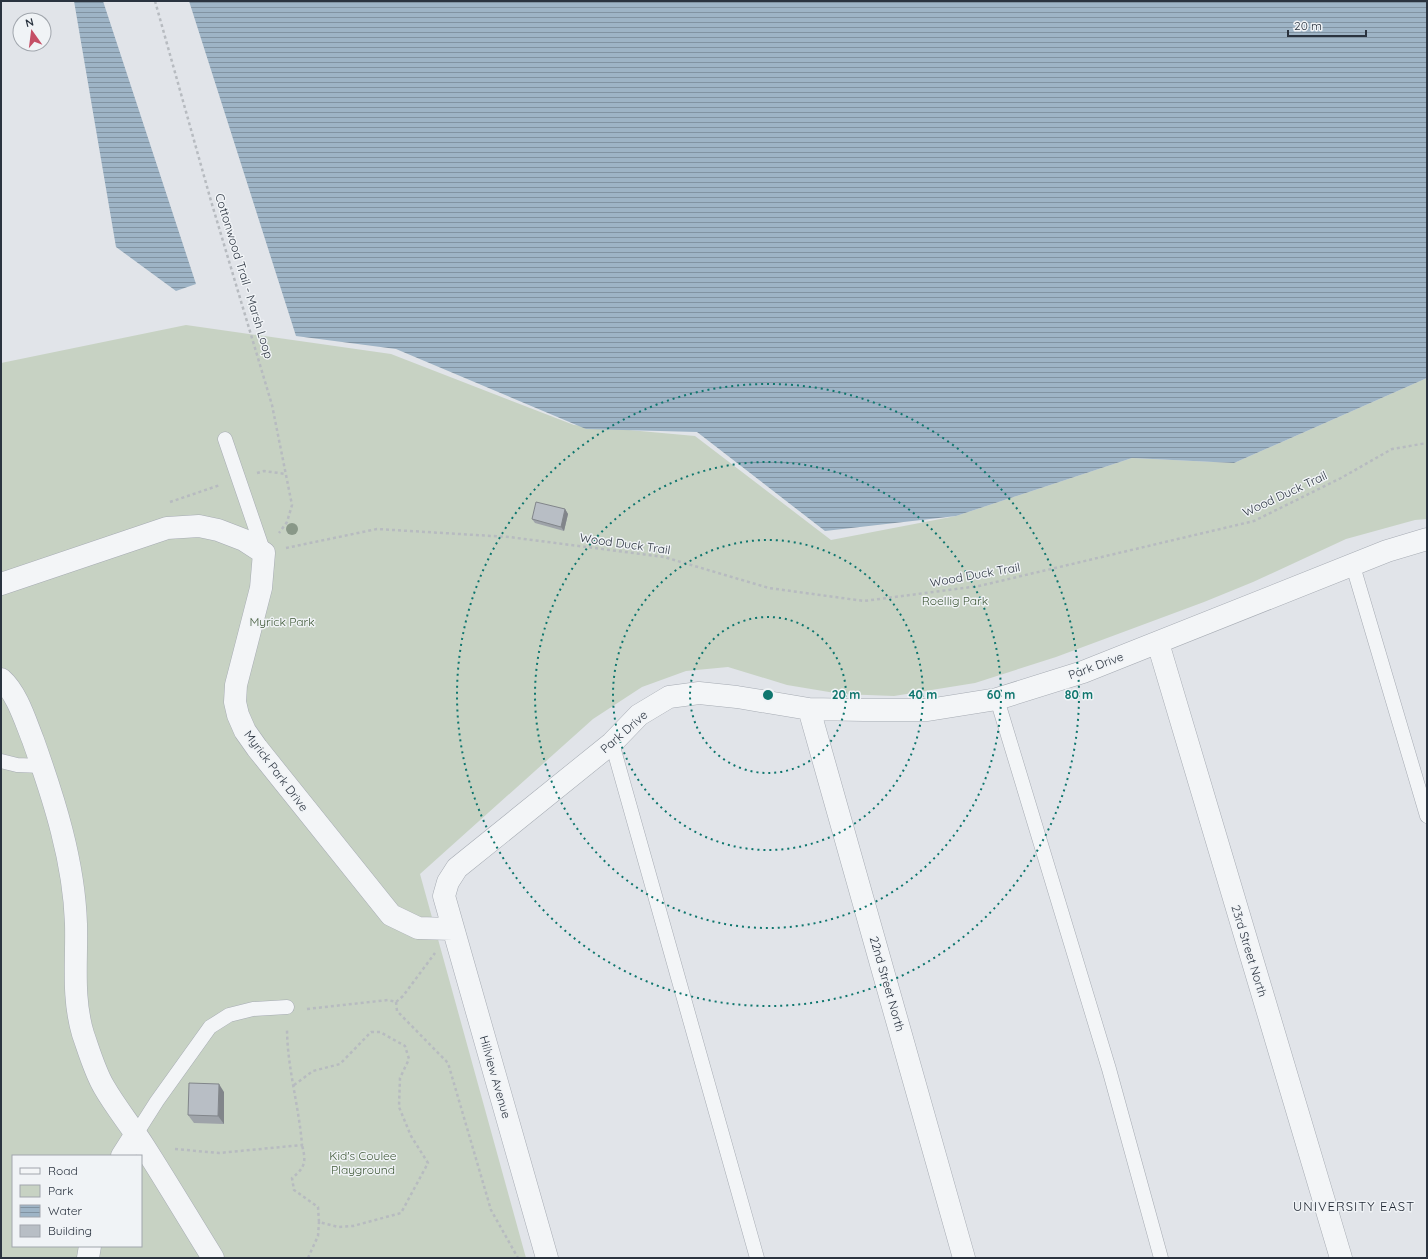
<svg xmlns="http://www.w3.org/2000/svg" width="1428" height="1259" font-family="Quicksand,sans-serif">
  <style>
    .green { fill: #c7d2c3; fill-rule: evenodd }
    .water { fill: url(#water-rules) }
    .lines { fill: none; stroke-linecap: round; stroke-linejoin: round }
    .lane-casing { stroke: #a6abb3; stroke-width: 15 }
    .street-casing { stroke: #a6abb3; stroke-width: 23 }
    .path { stroke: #b7bbc0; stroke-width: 2.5; stroke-dasharray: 3 3; stroke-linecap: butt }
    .lane { stroke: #f3f5f7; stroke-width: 14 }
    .street { stroke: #f3f5f7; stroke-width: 22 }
    .tree { fill: #899888 }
    .wall { fill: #9ea3a9 }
    .shaded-wall { fill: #81858a }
    .building { fill: #b8bec5; stroke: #81858a }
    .ring { fill: none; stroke: #0f766e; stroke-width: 2; stroke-dasharray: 2 4 }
    .labels { text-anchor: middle; stroke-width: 3; stroke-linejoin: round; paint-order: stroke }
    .street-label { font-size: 12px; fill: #2a333f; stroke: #f0f3f6 }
    .park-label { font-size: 12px; fill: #415a39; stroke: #f0f3f6 }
    .neighbourhood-label { font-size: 13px; letter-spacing: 1px; fill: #1c2430; stroke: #f0f3f6 }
    .centre { fill: #0f766e; stroke: #f0f3f6; stroke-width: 2 }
    .ring-label { font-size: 12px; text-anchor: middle; font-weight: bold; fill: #0f766e; stroke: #f0f3f6; stroke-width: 3; stroke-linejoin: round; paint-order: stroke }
  </style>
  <defs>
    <pattern id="water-rules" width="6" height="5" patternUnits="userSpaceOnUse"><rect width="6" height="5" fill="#9eb4c6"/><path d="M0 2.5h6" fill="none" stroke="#8193a2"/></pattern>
  </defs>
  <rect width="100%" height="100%" fill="#e1e4e9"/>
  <path class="green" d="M186,325L391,354L574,425L695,436L831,540L956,516L1132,458L1234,463L1427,378V519L1415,520L1346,539L1253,582L1204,602L1056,657L975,683L894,696L841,694L787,685L728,667L686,671L642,687L593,719L420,874L526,1258H1V363ZM13,1156H141V1246H13Z"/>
  <path class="water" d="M74,1H103L196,284L176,291L116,247Z
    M189,1H1427V378L1234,463L1132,458L956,516L825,531L697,432L586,429L396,349L296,336Z"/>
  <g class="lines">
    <g class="lane-casing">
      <path id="lane" d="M225,439L264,553
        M1353,566L1427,816
        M997,699L1109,1069L1161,1258
        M612,743L757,1258
        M1,761L17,765L42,766
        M136,1134L157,1101L210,1027L229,1015L253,1009L287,1007"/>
    </g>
    <g class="street-casing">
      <path id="street" d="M1,584L167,528L199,526L218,530L244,540L264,553L261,588L236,685L235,702L238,715L245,731L257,748L391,915L418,928L453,929
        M1158,643L1341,1258
        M1,679C17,693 25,720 33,740C54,799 74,861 76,924C77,962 72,997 83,1034C89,1051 95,1072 104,1087C116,1108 132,1127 145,1148C168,1184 190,1221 213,1258
        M809,709L964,1258
        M122,1156L136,1134
        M88,1258L90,1246
        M547,1258L444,896L448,882L457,868L612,743L639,715L669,697L699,693L737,697L809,709L864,710H928L997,699L1083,672L1387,551L1427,539"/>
    </g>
    <path class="path" d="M155,1L211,201L272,405L292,505L287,522L279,533
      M257,473L264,471L286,474
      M170,502L220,485
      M286,548L377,529L509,537L664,557L769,588L864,601L979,586L1254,521L1341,478L1392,449L1427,443
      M396,1002L397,1011L448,1063L491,1210L518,1258
      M307,1009L388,1000L396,1002L403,996L435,953
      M294,1085L313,1071L340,1064L371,1032H380L405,1046L409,1059L400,1078L399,1107L411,1136L428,1163L401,1213L353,1226L338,1227L319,1222L318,1207L294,1190L292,1178C306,1167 306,1161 302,1145
      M175,1149L219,1153L302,1145C299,1106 287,1067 287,1028
      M308,1258L318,1236L319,1222"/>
    <use href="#lane" class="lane"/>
    <use href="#street" class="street"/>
  </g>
  <circle class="tree" cx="292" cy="529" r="6"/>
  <path class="wall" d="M565,509L568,514L564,531L535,523L532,519Z
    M224,1092V1124L194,1123L188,1115Z"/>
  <path class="shaded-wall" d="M565,509L568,514L564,531L561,527Z
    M219,1084L224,1092V1124L218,1116Z"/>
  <path class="building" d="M536,502L565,509L561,527L532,519Z
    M189,1083L219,1084L218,1116L188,1115Z"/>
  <g class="ring">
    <circle cx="768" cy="695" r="78"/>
    <circle cx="768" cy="695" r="155"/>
    <circle cx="768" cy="695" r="233"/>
    <circle cx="768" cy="695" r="311"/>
  </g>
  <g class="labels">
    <g class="street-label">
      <text transform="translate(244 276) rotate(73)" y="4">Cottonwood Trail - Marsh Loop</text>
      <text transform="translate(1285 494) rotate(-25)" y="4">Wood Duck Trail</text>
      <text transform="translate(625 544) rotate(8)" y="4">Wood Duck Trail</text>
      <text transform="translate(975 575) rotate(-10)" y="4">Wood Duck Trail</text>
      <text transform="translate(1096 666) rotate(-20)" y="4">Park Drive</text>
      <text transform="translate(624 732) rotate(-41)" y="4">Park Drive</text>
      <text transform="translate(276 771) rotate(53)" y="4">Myrick Park Drive</text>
      <text transform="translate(1249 951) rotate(73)" y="4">23rd Street North</text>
      <text transform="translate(887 984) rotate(74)" y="4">22nd Street North</text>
      <text transform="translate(495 1077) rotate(74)" y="4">Hillview Avenue</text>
    </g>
    <g class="park-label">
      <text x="955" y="605">Roellig Park</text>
      <text x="282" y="626">Myrick Park</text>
      <text x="363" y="1160">Kid's Coulee<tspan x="363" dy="14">Playground</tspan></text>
    </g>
    <g class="neighbourhood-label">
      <text x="1354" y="1211">UNIVERSITY EAST</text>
    </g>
  </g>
  <circle cx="768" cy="695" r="6" class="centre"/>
  <g class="ring-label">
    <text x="846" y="699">20 m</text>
    <text x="923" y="699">40 m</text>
    <text x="1001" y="699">60 m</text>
    <text x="1079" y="699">80 m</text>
  </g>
  <rect width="1428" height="1259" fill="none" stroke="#2a333f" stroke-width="4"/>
  <rect x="12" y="1155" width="130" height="92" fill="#f0f3f6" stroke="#a1a6ad"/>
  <rect x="20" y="1168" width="20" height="6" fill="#f3f5f7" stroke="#a1a6ad"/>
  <text x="48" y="1175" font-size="12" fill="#2a333f">Road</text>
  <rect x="20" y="1185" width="20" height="12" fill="#c7d2c3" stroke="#a1a6ad"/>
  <text x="48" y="1195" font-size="12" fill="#2a333f">Park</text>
  <rect x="20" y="1205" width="20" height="12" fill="url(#water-rules)" stroke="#a1a6ad"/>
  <text x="48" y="1215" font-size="12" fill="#2a333f">Water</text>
  <rect x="20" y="1225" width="20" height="12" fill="#b8bec5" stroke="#a1a6ad"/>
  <text x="48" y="1235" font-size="12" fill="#2a333f">Building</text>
  <g transform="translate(32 32) rotate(346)"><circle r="19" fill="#f0f3f6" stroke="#a1a6ad"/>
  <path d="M0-3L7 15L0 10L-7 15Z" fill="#c54f66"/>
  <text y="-6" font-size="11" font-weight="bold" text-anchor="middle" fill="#2a333f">N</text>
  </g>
  <path d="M1288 30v6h78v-6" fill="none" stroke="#2a333f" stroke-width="2"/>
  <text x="1294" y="30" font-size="12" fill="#2a333f" stroke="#f0f3f6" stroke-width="3" paint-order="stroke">20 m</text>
</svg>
